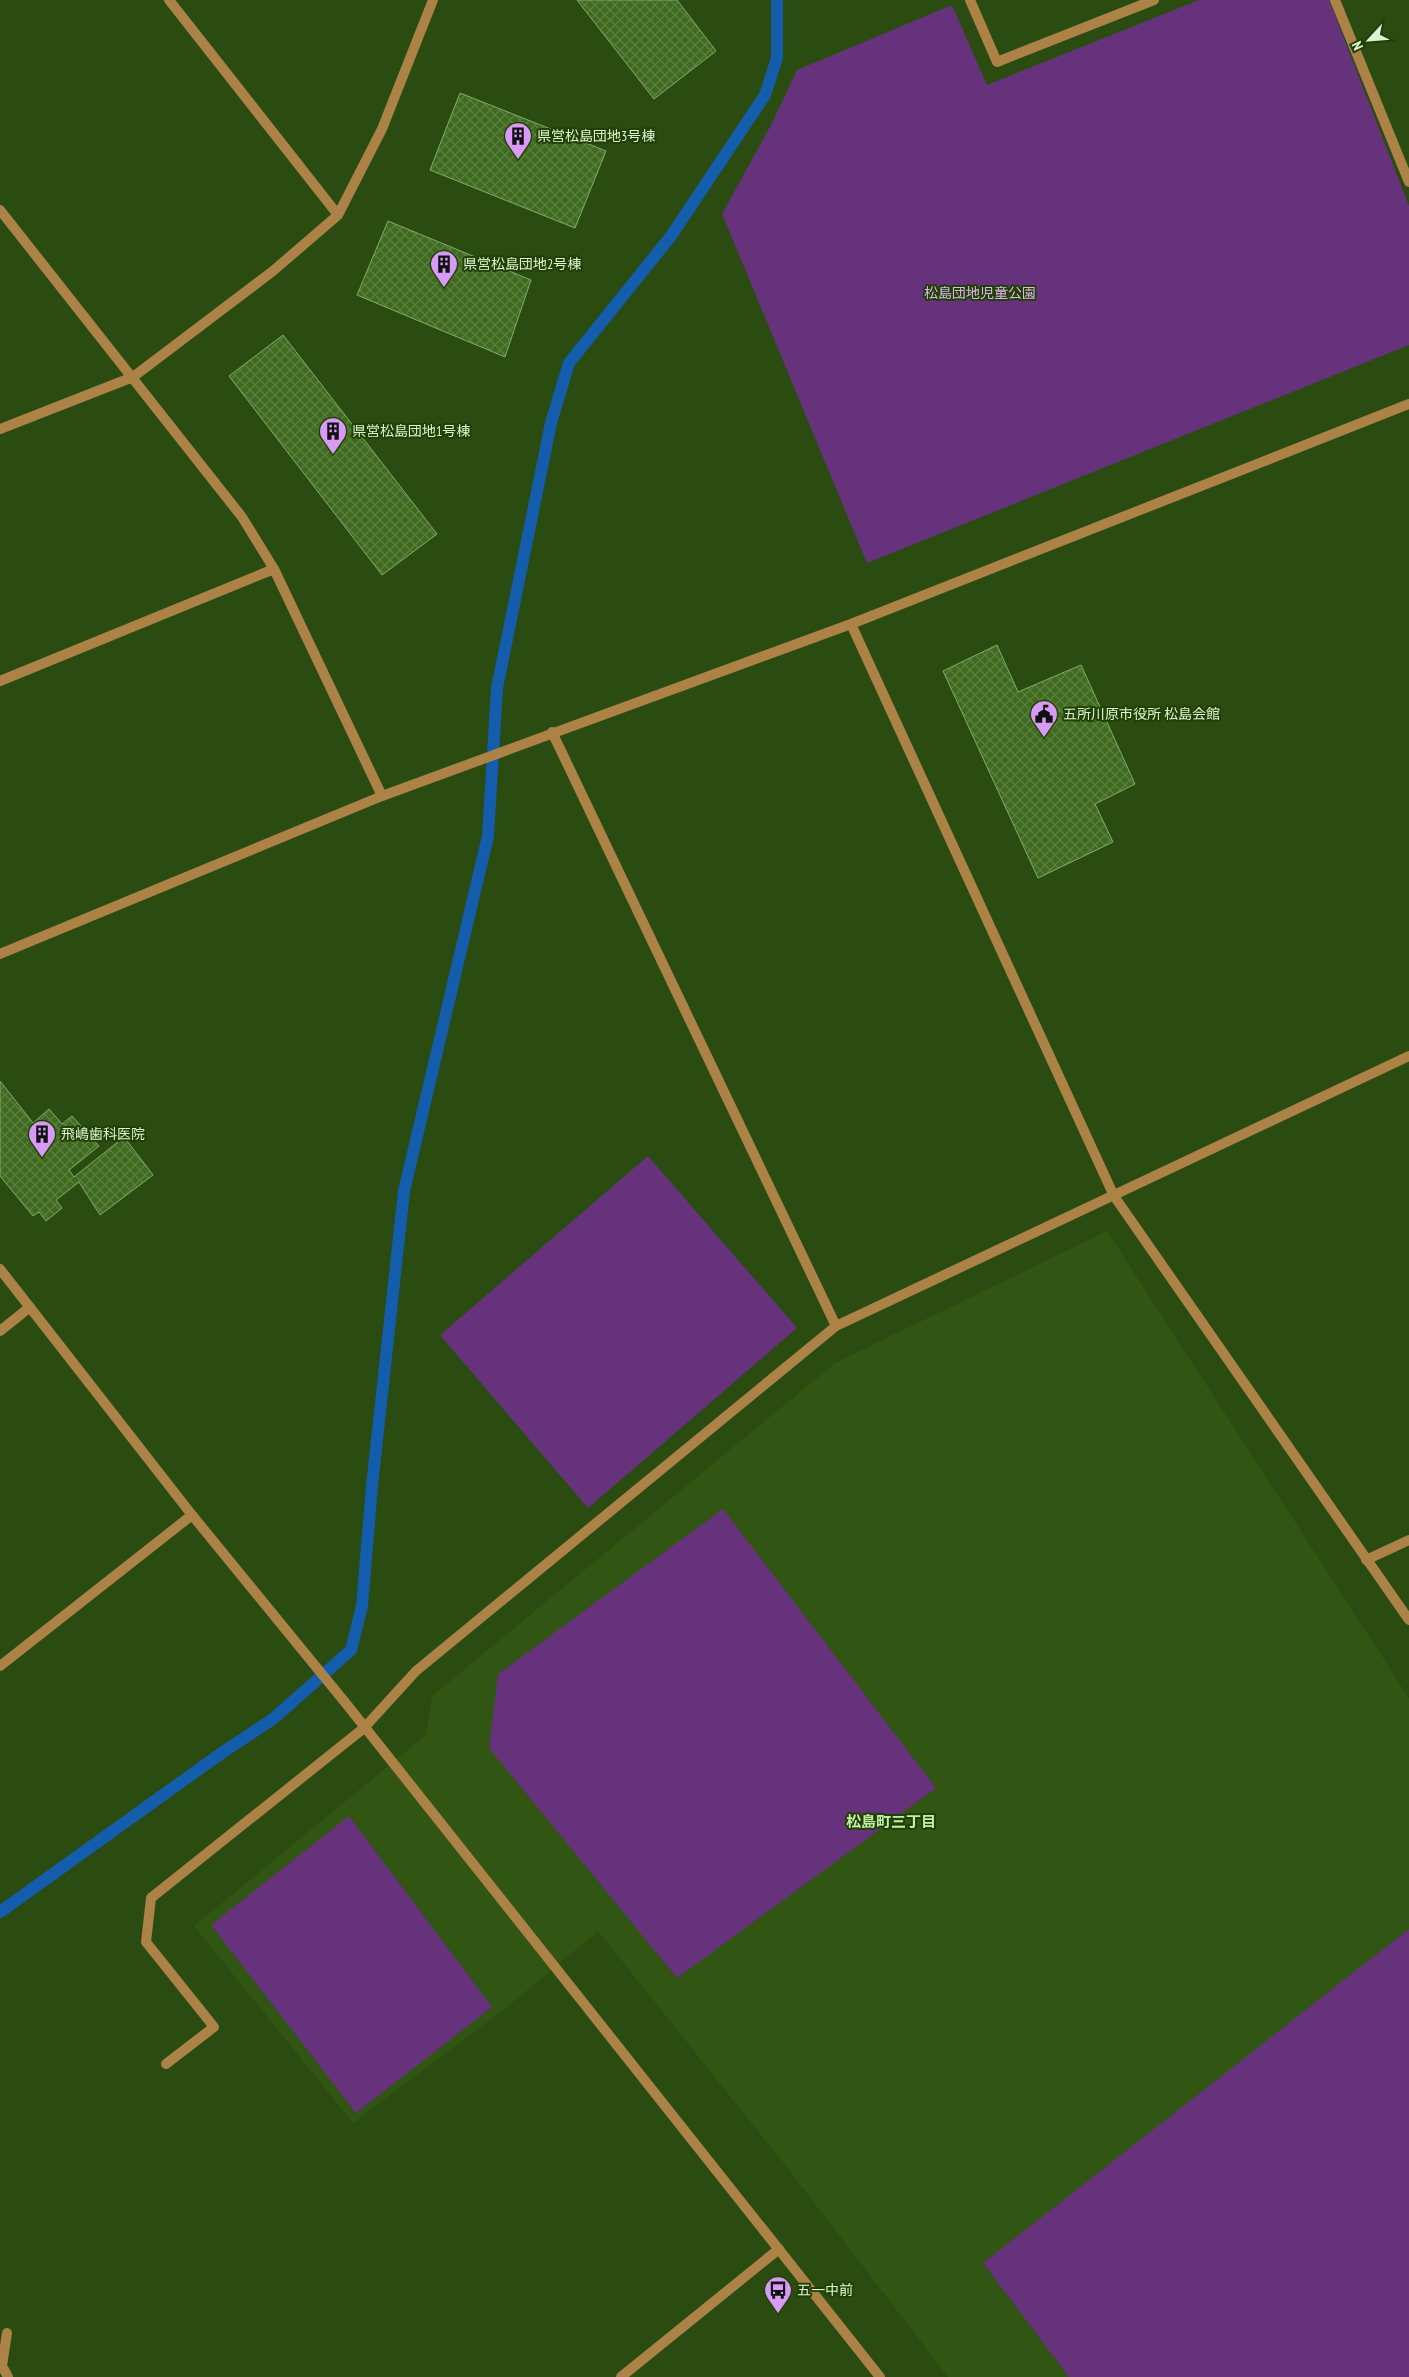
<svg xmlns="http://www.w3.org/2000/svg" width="1409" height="2377" font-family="'PT Sans Narrow','Noto Sans JP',sans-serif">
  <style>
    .built { fill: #315512 }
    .green { fill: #65327b }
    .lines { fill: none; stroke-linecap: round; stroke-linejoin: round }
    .stream { stroke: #135dac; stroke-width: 12 }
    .building { fill: url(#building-cross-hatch); stroke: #84ab6e }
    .minor { stroke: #ac8247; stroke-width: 10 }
    .tertiary { stroke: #ac8247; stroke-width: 10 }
    .labels { text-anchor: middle; stroke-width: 4; stroke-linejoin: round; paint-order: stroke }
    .poi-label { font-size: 14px; fill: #def3d3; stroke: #204103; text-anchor: start }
    .park-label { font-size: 14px; fill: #e1b3f7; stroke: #204103 }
    .neighbourhood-label { font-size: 15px; font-weight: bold; fill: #c4edad; stroke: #204103 }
  </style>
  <defs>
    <pattern id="building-cross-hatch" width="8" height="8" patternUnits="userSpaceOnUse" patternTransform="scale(1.25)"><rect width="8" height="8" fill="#3f6a1f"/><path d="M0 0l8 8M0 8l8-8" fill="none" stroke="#5a803f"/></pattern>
  </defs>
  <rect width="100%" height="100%" fill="#2a4c11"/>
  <path class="built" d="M1107,1231L1409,1698V2377H948L789,2170L598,1931L506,2008L353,2123L194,1926L426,1735L432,1696L835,1363Z"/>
  <path class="green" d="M1199,0H1329L1409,206V345L867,563L722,214L771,125L797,70L952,5L987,85Z
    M648,1156L797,1328L588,1508L440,1335Z
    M723,1509L936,1788L677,1978L489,1748L498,1674Z
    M349,1816L492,2007L356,2113L211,1925Z
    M1409,1929V2377H1069L983,2263Z"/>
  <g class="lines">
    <path class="stream" d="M0,1912L223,1752L273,1719L351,1650L362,1606L372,1486L404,1191L488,836L497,688L551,423L569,363L671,236L765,95L777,58V0"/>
  </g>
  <path class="building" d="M577,0H677L716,51L654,99Z
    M460,93L606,151L575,228L430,170Z
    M388,221L531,280L505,357L357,295Z
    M283,335L437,534L382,575L229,376Z
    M997,645L1018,692L1081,665L1135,784L1095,804L1113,842L1038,878L943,671Z
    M0,1081L33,1123L49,1109L62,1124L72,1116L99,1146L69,1170L74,1177L124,1137L153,1175L100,1215L79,1182L56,1200L62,1208L46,1221L39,1212L33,1216L0,1176Z"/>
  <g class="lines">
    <path class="minor" d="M169,0L338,215
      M970,0L997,62L1154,0
      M1335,0L1409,182
      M0,210L242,517L274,569L382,796
      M0,429L133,377L273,271L338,215L382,129L433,0
      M0,681L274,569
      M552,732L836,1326
      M0,1331L30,1307
      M1366,1560L1409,1540
      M0,1666L192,1515
      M166,2064L214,2027L146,1942L151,1898L364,1728L416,1671L836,1326L1409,1056
      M7,2333L2,2366L8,2377
      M621,2377L779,2249"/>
    <path class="tertiary" d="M851,624L1114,1196L1409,1620
      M0,954L382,796L851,624L1409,404
      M0,1269L192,1515L348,1706L880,2377"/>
  </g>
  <defs>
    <g id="building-pin" transform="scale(1.4375)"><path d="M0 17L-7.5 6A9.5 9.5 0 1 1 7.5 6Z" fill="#d99af7" stroke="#204103"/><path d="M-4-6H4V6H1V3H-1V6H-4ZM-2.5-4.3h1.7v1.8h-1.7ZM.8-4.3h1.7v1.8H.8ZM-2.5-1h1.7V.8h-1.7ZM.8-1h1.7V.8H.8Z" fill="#111"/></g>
    <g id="civic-pin" transform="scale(1.4375)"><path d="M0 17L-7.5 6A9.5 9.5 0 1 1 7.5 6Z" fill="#d99af7" stroke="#204103"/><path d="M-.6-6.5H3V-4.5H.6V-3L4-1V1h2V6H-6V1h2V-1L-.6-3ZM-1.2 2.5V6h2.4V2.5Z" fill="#111"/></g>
    <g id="bus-pin" transform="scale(1.4375)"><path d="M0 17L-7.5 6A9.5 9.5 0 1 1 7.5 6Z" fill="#d99af7" stroke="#204103"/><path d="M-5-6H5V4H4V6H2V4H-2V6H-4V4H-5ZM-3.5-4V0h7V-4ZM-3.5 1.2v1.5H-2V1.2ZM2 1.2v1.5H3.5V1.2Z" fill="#111"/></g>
  </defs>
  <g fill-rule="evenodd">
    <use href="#building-pin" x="518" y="136"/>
    <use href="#building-pin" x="444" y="264"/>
    <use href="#building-pin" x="333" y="431"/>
    <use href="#civic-pin" x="1044" y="714"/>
    <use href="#building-pin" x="42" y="1134"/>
    <use href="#bus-pin" x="778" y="2290"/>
  </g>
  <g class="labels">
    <g class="poi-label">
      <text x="537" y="141">県営松島団地3号棟</text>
      <text x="463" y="269">県営松島団地2号棟</text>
      <text x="352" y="436">県営松島団地1号棟</text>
      <text x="1063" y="719">五所川原市役所 松島会館</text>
      <text x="61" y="1139">飛嶋歯科医院</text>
      <text x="797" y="2295">五一中前</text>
    </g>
    <g class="park-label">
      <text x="980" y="298">松島団地児童公園</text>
    </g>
    <g class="neighbourhood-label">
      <text x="891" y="1827">松島町三丁目</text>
    </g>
  </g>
  <g transform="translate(1369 40) rotate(244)" stroke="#204103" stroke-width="4" paint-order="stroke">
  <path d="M0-4L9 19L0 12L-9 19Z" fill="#def3d3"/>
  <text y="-8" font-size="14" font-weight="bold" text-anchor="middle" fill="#def3d3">N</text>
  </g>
</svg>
